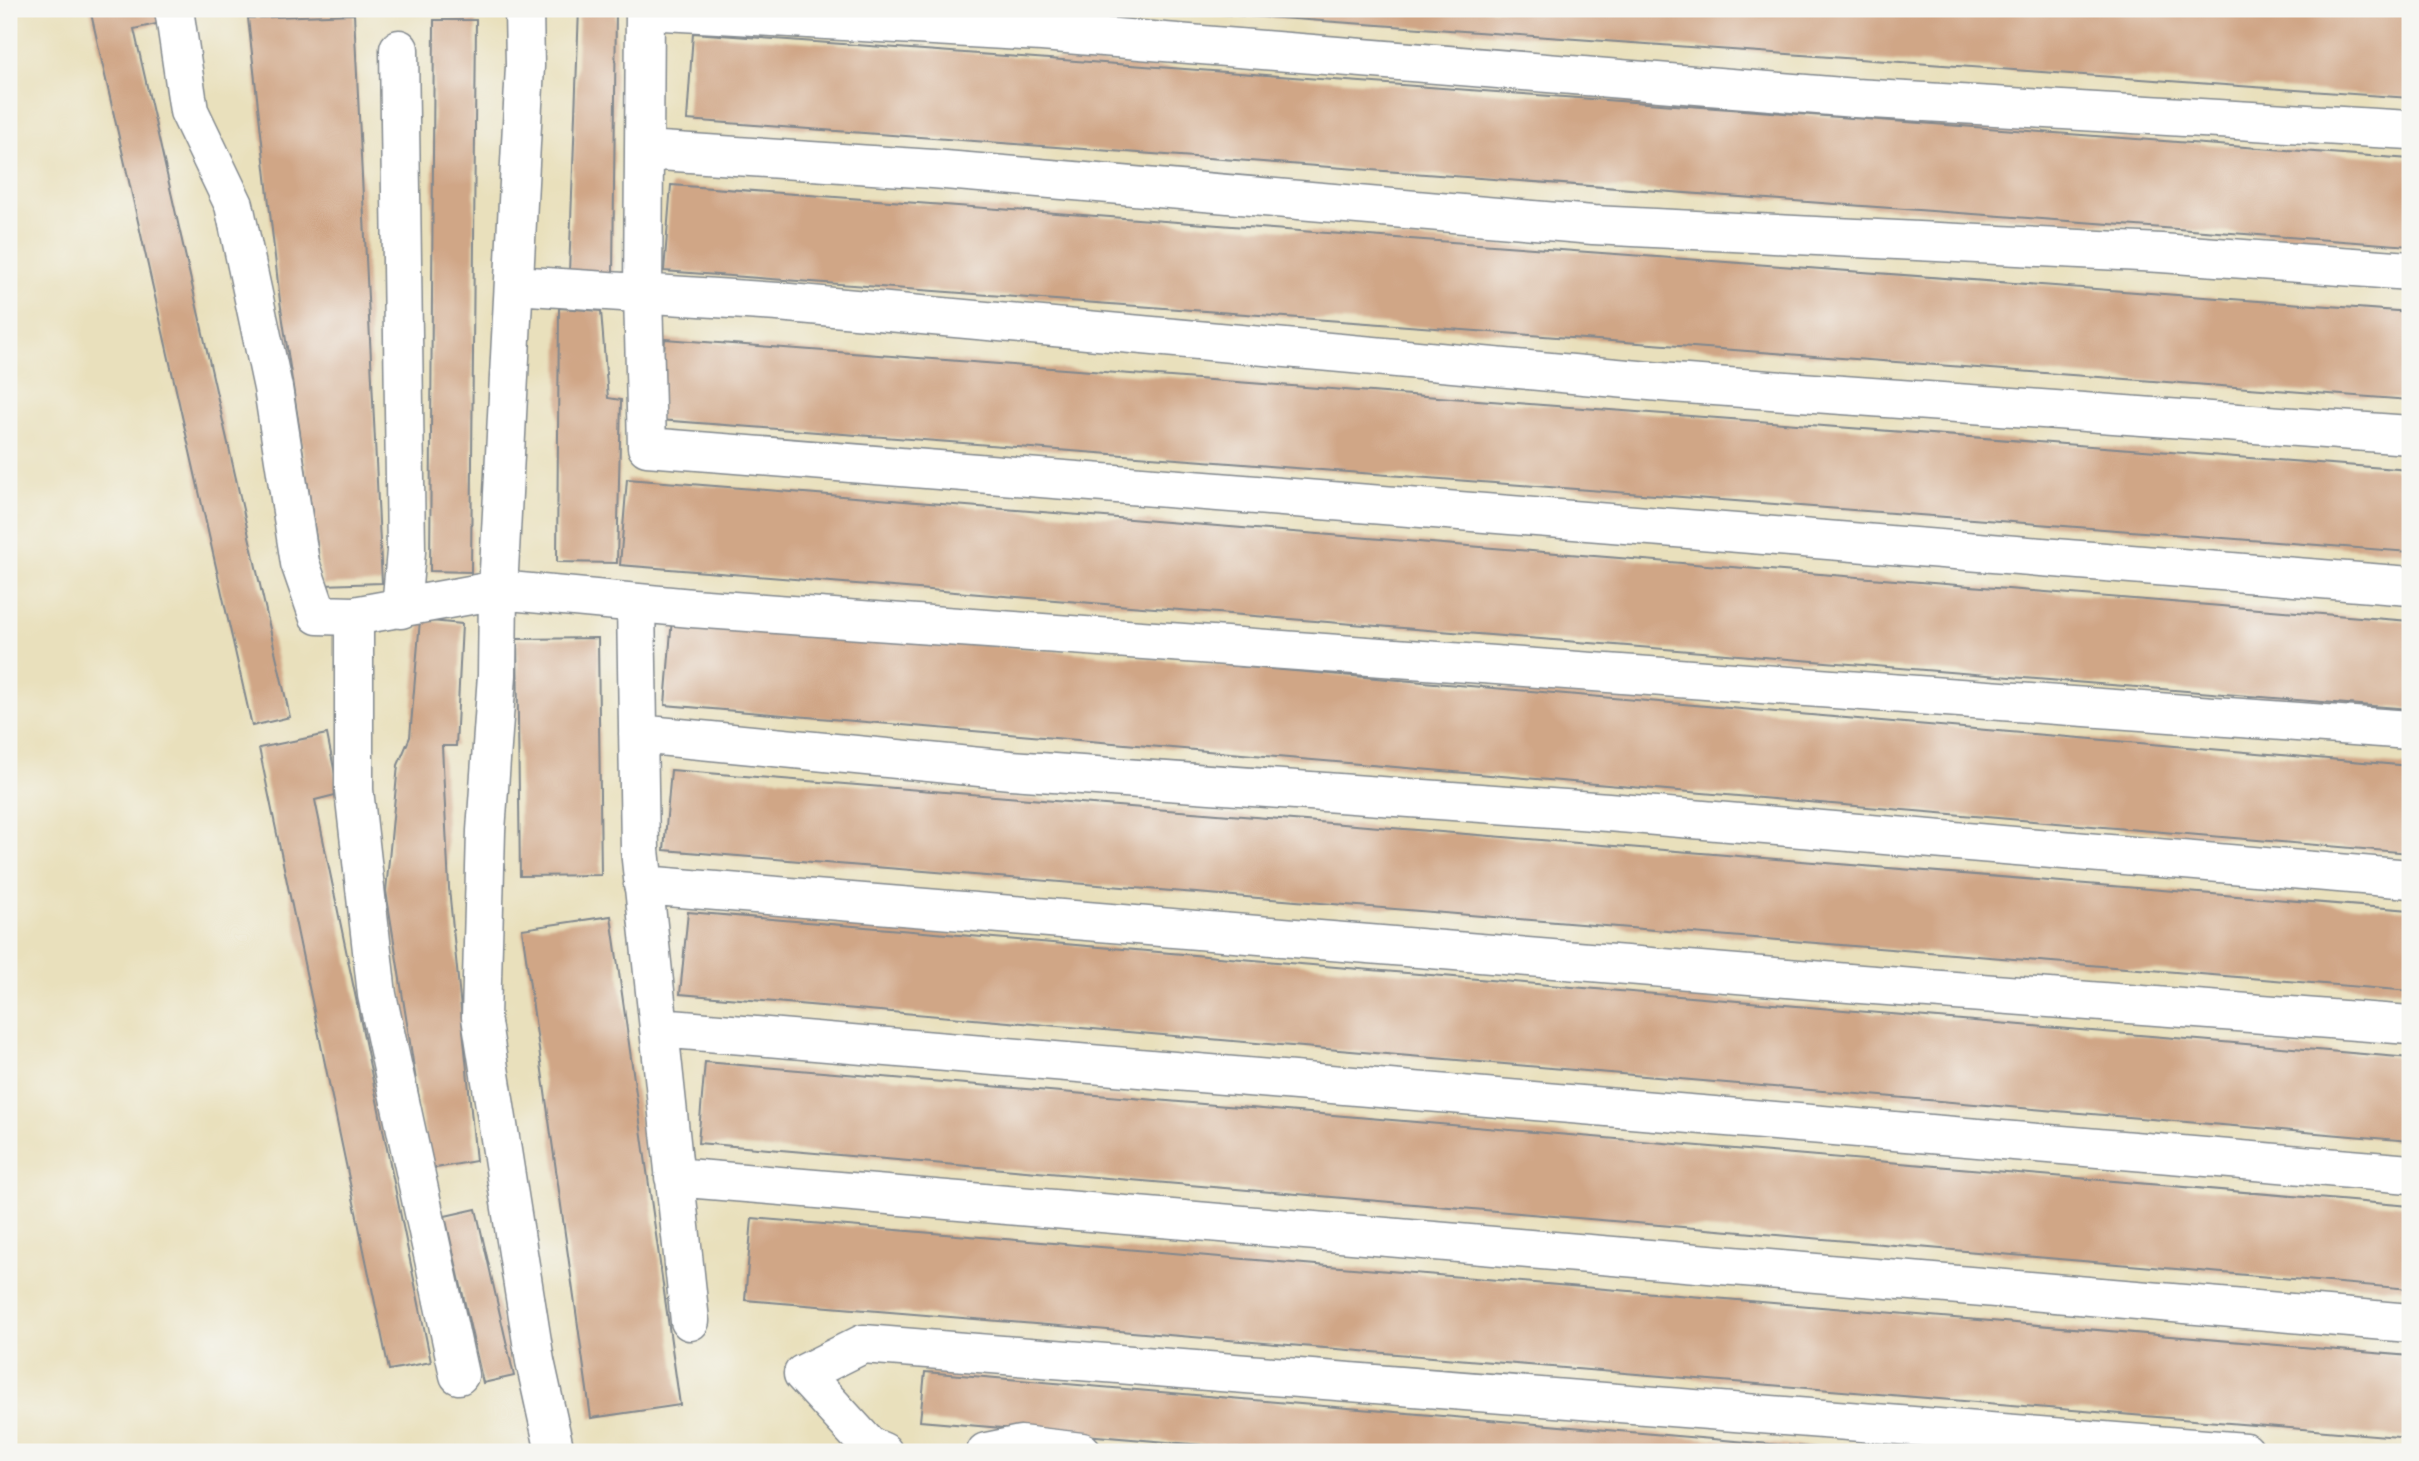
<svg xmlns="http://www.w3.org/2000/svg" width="2419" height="1461" font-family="Caveat,sans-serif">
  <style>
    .building { fill: #d0a686 }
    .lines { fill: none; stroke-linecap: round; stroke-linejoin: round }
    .minor-casing { stroke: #82888d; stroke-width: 41 }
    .minor { stroke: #fff; stroke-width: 38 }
  </style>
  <rect width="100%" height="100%" fill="#f6f6f2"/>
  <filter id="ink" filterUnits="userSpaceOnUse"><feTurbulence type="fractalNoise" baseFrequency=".0143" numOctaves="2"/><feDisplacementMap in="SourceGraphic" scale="14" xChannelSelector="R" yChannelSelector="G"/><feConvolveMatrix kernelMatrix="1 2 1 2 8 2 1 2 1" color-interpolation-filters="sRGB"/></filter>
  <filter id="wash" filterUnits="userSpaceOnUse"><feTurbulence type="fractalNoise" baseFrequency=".00686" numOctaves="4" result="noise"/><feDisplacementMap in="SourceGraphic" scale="28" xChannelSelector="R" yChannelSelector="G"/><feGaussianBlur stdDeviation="1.57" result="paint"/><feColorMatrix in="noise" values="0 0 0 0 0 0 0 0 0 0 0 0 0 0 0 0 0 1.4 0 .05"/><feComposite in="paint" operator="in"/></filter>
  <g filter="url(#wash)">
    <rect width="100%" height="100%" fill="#e9e0bc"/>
    <g id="blocks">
      <path class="building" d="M90,9H162L165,22L134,29L290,717L252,726Z
        M579,9H616L613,275L569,273Z
        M1179,9H2341L2410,14V98L1179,11Z
        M354,14L382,583L323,585L280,301L248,18Z
        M434,20H476L471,572L430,571Z
        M693,33L2410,159V246L687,120Z
        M671,185L2410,312V400L664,271Z
        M559,308L601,311L608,398L621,400L617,563L557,562Z
        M665,339L2410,470V552L659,420Z
        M627,479L2410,621V709L620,565Z
        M672,618L2410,766V853L665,705Z
        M420,620L462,624L456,746H442L449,888L476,1161L430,1169L386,891L398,765L410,737Z
        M598,638L601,875L520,876L517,639Z
        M327,734L339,794L315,800L431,1362L389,1370L259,748Z
        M671,770L2410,910V991L664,850Z
        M688,912L2410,1058V1141L680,994Z
        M611,916L680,1405L591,1418L522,929Z
        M705,1062L2410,1206V1289L698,1143Z
        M476,1209L514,1376L483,1383L445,1216Z
        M752,1218L2410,1356V1438L745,1300Z
        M925,1372L1842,1450V1452H1261V1450L920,1421Z"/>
    </g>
  </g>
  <g filter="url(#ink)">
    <use href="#blocks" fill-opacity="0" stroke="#82888d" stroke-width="2"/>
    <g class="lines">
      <g class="minor-casing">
        <path id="minor" d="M174,9L189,111L234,205L273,388L300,563L318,615L354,616L498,590L692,608L2410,730
          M524,9L525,66L498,590L497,675L486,831L481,1017L535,1361L555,1452
          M645,9L643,294L647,447L2410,586
          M645,10L1042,32L1855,98L2410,130
          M399,49L406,551L401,609
          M645,150L933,169L1593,225L2161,253L2410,271
          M514,285L778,302L1672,383L2410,435
          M636,603L640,850L690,1321
          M354,616V790L377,995L459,1375
          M638,734L1011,770L1608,812L2410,879
          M643,885L1861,984L2410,1025
          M659,1028L2410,1174
          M674,1177L2410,1323
          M883,1452L869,1446L803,1374L863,1344L2245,1452
          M986,1452L1020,1445L1082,1452"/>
      </g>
      <use href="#minor" class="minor"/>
    </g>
  </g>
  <rect width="2419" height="1461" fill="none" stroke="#f6f6f2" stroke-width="35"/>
</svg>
